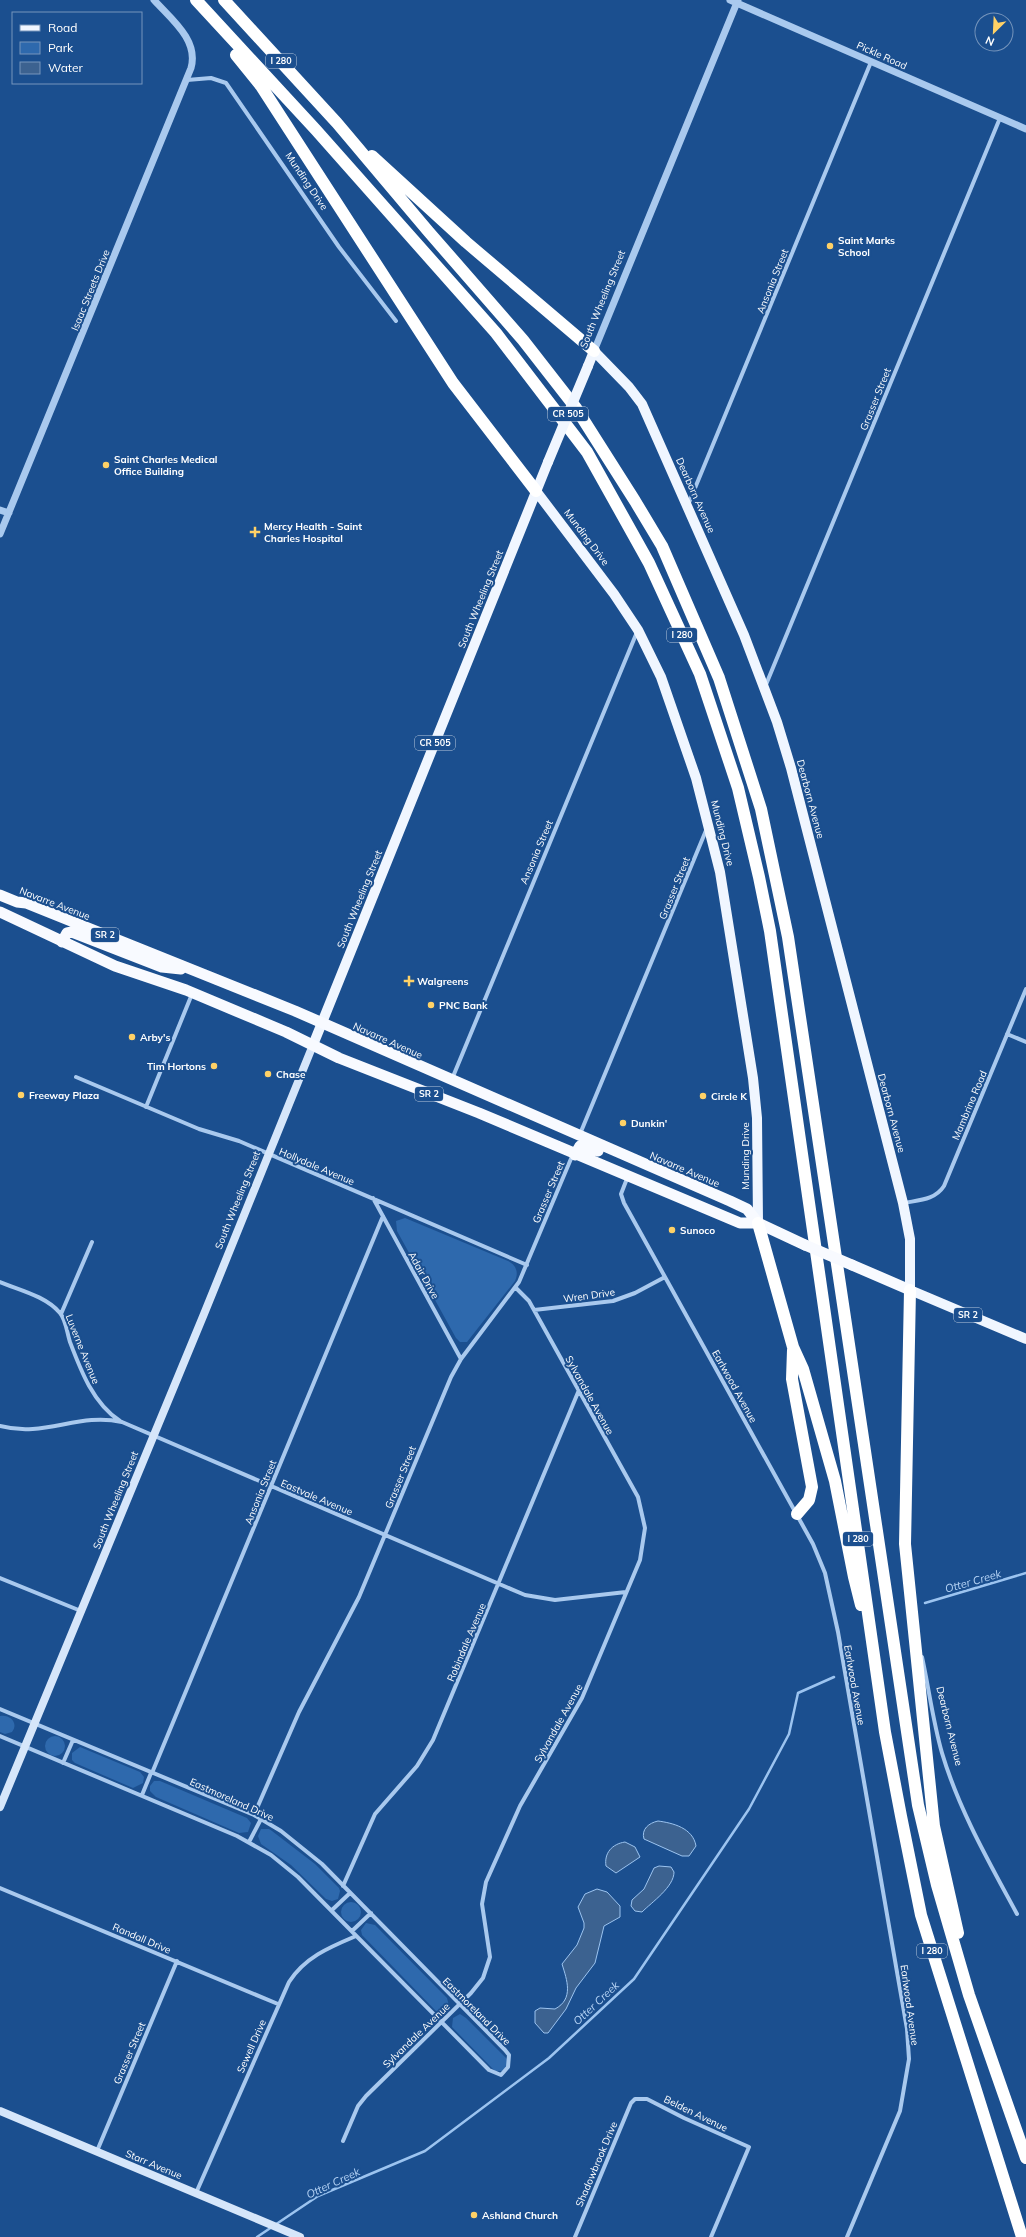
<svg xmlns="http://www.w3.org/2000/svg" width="1026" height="2237" font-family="Mulish,sans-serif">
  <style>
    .green { fill: #2e69ad }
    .water { fill: #3c6290; stroke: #9cc4f0 }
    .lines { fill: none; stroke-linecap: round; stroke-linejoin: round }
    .stream { stroke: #9cc4f0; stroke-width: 2.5 }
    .minor { stroke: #a9c9ee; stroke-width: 4 }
    .tertiary { stroke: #a9c9ee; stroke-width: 7 }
    .secondary { stroke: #d6e6fa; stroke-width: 8 }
    .primary { stroke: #f0f6ff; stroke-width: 10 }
    .trunk { stroke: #f8faff; stroke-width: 11 }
    .motorway { stroke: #fff; stroke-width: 12 }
    .primary-bridge { stroke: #f0f6ff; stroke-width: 10 }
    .trunk-bridge { stroke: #f8faff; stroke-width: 11 }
    .poi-dot { fill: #ffd166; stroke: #1b4f8f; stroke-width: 1.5 }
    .labels { text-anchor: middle; stroke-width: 4; stroke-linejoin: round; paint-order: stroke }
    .shield { fill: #1b4f8f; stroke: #bbcadd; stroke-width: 1 }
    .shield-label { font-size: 9px; font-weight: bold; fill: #fff }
    .street-label { font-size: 10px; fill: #fff; stroke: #1b4f8f }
    .poi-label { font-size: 10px; font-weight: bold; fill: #fff; stroke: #1b4f8f; text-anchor: start }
    .water-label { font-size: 11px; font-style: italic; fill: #b5d3f5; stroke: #1b4f8f }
  </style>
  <rect width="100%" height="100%" fill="#1b4f8f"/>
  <path class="green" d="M405,1218L508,1261C516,1265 519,1272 515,1281L467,1342H460L456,1338L397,1231L396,1221Z
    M0,1716C10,1714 19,1723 12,1732L5,1734L0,1732Z
    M45 1746a10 10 0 1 1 20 0a10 10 0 1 1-20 0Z
    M80,1747L140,1772L144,1777L143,1783L133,1788L75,1763L72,1760V1753Z
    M154,1781H160L247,1818L251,1823L248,1832L239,1833L156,1797L150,1791V1786Z
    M261,1829H269L272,1831L315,1864L339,1888L340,1891L338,1899L332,1901L326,1899L291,1865L261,1844L258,1836Z
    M341 1912a10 10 0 1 1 20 0a10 10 0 1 1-20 0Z
    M366,1923L375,1925L447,1998L449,2006L441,2013L436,2011L362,1935L361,1930Z
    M460,2014L466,2018L507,2059V2065L502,2071H495L491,2067L452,2027L453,2018Z"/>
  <path class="water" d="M658,1821C673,1823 693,1828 696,1846L689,1856H682L644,1839C641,1829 649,1823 658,1821Z
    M625,1842L635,1847L640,1857L616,1873L606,1866C604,1853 612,1844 625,1842Z
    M659,1866L671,1867L674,1872C674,1887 652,1902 642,1912L635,1911L631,1906L632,1900L644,1889L654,1868Z
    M597,1889L607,1892L620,1906V1917L604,1926L595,1963L576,1988L566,2009L548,2033H544L535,2023V2011L540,2008L555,2009C574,1999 567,1980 562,1964L577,1945L584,1928V1923L578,1907L585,1894Z"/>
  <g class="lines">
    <path class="stream" d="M925,1603L1026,1573
      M257,2237L318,2196L425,2151L549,2058L634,1979L749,1809L789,1734L798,1693L834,1677"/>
    <path class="minor" d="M187,80L211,78L226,83L339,247L396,321
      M688,505L871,62
      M765,687L1000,118
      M1007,1034L1026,1042
      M76,1077L199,1129L239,1141L527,1265
      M452,1079L637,632
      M146,1107L192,994
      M580,1134L707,828
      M628,1176L621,1194L624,1203L813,1544L825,1573L838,1632L897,1972L907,2029L909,2059L900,2111L847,2237
      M373,1198L461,1359
      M904,1203C919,1200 935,1200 944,1186L1026,989
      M0,1282C19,1290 46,1296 60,1313C66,1320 67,1333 70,1342C81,1371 93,1403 120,1421
      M534,1310L613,1301L635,1293L665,1277
      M61,1314L92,1242
      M0,1426C45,1438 78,1412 122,1422L525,1595L555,1600L626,1592
      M0,1578L81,1611
      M922,1657C929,1689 933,1722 942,1753C959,1810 989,1862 1017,1914
      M0,1709L254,1815L281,1831L322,1864L505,2050L509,2055L508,2067L501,2075L489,2070L298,1877L271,1855L237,1836L0,1736
      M63,1763L73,1740
      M152,1773L383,1216
      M142,1795L151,1773
      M254,1815L299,1712L359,1597L451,1377L461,1359L519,1282L573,1154
      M249,1842L261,1819
      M343,1886L375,1814L417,1766L433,1740L579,1390
      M0,1888L278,2004
      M332,1910L350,1893
      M352,1931L371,1913
      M343,2141L358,2106L366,2096L471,1993L483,1978L490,1957L482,1904L486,1882L520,1806L582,1698L640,1560L645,1528L638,1497L529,1301L516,1288
      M97,2151L177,1961
      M196,2193L289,1982C305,1957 330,1947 356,1936
      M575,2237L631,2103L635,2099H647L684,2118L749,2147L711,2237"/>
    <path class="tertiary" d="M730,0L1026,129
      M594,351L738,0
      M0,510L9,513
      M0,534L191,68C199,40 171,19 154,0"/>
    <path class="secondary" d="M0,1807L204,1314L313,1045
      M0,2111L300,2237"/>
    <path class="primary" d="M588,366L594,351L629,387L642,404L744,635L777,722L791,768L903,1203L910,1239V1290L1026,1339
      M536,491L614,594L638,630L661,677L696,778L720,872L753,1078L757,1118L758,1223
      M313,1045L548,462"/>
    <path class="trunk" d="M0,895L17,902L26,903L295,1011L730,1201L747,1209L758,1223
      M0,912L115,966L186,990L286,1032L339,1058L479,1113L740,1223H758L805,1245
      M62,942L67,933L72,932L162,967L181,969
      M575,1155L580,1146L598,1151
      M852,1265L910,1290"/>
    <path class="motorway" d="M196,0L316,130L496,333L587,452L649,563L700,674L738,788L759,877L770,931L885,1732L901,1816L921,1915L1022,2237
      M224,0L337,123L428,231L523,340L576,408L635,501L662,546L719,678L761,809L788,937L918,1805L937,1885L969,1995L1026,2158
      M236,55L261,86L453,383L536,491
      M372,156L466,242L594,351
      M758,1223L793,1347L803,1369L835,1481L854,1577L861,1605
      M910,1290L905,1544L934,1826L958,1933
      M793,1350L792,1379L812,1487L809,1500L797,1514"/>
    <path class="primary-bridge" d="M548,462L588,366"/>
    <path class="trunk-bridge" d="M805,1245L852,1265"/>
  </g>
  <g class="poi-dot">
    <circle cx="830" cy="246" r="4"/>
    <circle cx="106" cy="465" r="4"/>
    <path d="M253 526h4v4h4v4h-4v4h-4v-4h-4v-4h4z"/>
    <path d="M407 975h4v4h4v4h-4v4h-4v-4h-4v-4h4z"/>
    <circle cx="431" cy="1005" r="4"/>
    <circle cx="132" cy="1037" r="4"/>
    <circle cx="214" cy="1066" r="4"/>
    <circle cx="268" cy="1074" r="4"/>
    <circle cx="21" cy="1095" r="4"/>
    <circle cx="703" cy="1096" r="4"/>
    <circle cx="623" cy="1123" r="4"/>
    <circle cx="672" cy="1230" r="4"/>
    <circle cx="474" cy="2215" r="4"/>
  </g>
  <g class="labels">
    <g class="shield">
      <rect x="266" y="54" width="30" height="14" rx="3"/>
      <rect x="548" y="407" width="40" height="14" rx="3"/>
      <rect x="667" y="628" width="30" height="14" rx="3"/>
      <rect x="415" y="736" width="40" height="14" rx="3"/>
      <rect x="91" y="928" width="28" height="14" rx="3"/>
      <rect x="415" y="1087" width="28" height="14" rx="3"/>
      <rect x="954" y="1308" width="28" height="14" rx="3"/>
      <rect x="843" y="1532" width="30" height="14" rx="3"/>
      <rect x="917" y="1944" width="30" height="14" rx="3"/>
    </g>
    <g class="shield-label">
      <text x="281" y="64">I 280</text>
      <text x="568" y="417">CR 505</text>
      <text x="682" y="638">I 280</text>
      <text x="435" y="746">CR 505</text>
      <text x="105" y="938">SR 2</text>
      <text x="429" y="1097">SR 2</text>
      <text x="968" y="1318">SR 2</text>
      <text x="858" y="1542">I 280</text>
      <text x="932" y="1954">I 280</text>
    </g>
    <g class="street-label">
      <text transform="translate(882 55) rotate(24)" y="4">Pickle Road</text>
      <text transform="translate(307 181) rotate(56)" y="4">Munding Drive</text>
      <text transform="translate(772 281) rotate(-68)" y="4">Ansonia Street</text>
      <text transform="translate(90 290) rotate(-68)" y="4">Isaac Streets Drive</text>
      <text transform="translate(602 299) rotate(-68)" y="4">South Wheeling Street</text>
      <text transform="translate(875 399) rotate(-68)" y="4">Grasser Street</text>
      <text transform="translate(696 495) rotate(66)" y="4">Dearborn Avenue</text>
      <text transform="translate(587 537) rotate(53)" y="4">Munding Drive</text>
      <text transform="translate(480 599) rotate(-68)" y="4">South Wheeling Street</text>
      <text transform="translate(811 799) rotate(75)" y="4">Dearborn Avenue</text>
      <text transform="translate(723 833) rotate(76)" y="4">Munding Drive</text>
      <text transform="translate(536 852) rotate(-67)" y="4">Ansonia Street</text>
      <text transform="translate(674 888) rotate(-68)" y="4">Grasser Street</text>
      <text transform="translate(359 899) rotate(-68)" y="4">South Wheeling Street</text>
      <text transform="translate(55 903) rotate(21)" y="4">Navarre Avenue</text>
      <text transform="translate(388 1040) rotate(24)" y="4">Navarre Avenue</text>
      <text transform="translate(969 1105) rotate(-67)" y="4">Mambrino Road</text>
      <text transform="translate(892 1113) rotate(75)" y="4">Dearborn Avenue</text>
      <text transform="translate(745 1156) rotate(-90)" y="4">Munding Drive</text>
      <text transform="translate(317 1166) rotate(23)" y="4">Hollydale Avenue</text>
      <text transform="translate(685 1169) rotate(23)" y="4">Navarre Avenue</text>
      <text transform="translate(548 1192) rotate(-67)" y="4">Grasser Street</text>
      <text transform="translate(237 1200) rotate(-68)" y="4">South Wheeling Street</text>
      <text transform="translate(424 1275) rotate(61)" y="4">Adair Drive</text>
      <text transform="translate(589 1295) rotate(-8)" y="4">Wren Drive</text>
      <text transform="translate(83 1349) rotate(68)" y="4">Luverne Avenue</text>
      <text transform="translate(735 1386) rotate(61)" y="4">Earlwood Avenue</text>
      <text transform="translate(590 1395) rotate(61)" y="4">Sylvandale Avenue</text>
      <text transform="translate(400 1477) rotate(-68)" y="4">Grasser Street</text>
      <text transform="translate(260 1492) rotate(-68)" y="4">Ansonia Street</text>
      <text transform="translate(317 1497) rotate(23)" y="4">Eastvale Avenue</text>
      <text transform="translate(115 1500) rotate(-68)" y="4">South Wheeling Street</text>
      <text transform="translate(466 1642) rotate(-67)" y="4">Robindale Avenue</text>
      <text transform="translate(855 1685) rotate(80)" y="4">Earlwood Avenue</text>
      <text transform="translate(558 1723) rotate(-61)" y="4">Sylvandale Avenue</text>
      <text transform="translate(950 1726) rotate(76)" y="4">Dearborn Avenue</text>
      <text transform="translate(232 1799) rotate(24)" y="4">Eastmoreland Drive</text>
      <text transform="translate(142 1938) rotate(23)" y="4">Randall Drive</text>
      <text transform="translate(910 2005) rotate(82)" y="4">Earlwood Avenue</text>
      <text transform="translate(477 2011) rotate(45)" y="4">Eastmoreland Drive</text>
      <text transform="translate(416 2035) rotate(-44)" y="4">Sylvandale Avenue</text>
      <text transform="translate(251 2046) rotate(-66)" y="4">Sewell Drive</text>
      <text transform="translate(129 2053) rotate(-67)" y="4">Grasser Street</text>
      <text transform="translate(696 2113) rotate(26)" y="4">Belden Avenue</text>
      <text transform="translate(154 2164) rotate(23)" y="4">Starr Avenue</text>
      <text transform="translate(596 2164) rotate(-67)" y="4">Shadowbrook Drive</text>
    </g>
    <g class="poi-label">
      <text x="838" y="244">Saint Marks<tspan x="838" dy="12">School</tspan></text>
      <text x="114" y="463">Saint Charles Medical<tspan x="114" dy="12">Office Building</tspan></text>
      <text x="264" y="530">Mercy Health - Saint<tspan x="264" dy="12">Charles Hospital</tspan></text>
      <text x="417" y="985">Walgreens</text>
      <text x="439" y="1009">PNC Bank</text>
      <text x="140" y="1041">Arby's</text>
      <text x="206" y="1070" text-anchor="end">Tim Hortons</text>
      <text x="276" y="1078">Chase</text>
      <text x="29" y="1099">Freeway Plaza</text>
      <text x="711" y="1100">Circle K</text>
      <text x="631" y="1127">Dunkin'</text>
      <text x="680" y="1234">Sunoco</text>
      <text x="482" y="2219">Ashland Church</text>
    </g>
    <g class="water-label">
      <text transform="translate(973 1581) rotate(-16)" y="4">Otter Creek</text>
      <text transform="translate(596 2003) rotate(-43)" y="4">Otter Creek</text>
      <text transform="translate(333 2183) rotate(-25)" y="4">Otter Creek</text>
    </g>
  </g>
  <rect x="12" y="12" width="130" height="72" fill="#1b4f8f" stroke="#7695bc"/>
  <rect x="20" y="25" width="20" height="6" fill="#f0f6ff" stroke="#7695bc"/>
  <text x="48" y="32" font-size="12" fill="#ffffff">Road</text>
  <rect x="20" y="42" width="20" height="12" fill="#2e69ad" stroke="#7695bc"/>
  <text x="48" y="52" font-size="12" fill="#ffffff">Park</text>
  <rect x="20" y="62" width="20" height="12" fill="#3c6290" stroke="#7695bc"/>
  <text x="48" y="72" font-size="12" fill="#ffffff">Water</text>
  <g transform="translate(994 32) rotate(204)"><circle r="19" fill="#1b4f8f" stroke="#7695bc"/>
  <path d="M0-3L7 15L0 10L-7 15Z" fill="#ffd166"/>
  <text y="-6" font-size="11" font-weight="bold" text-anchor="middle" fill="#ffffff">N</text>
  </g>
</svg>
